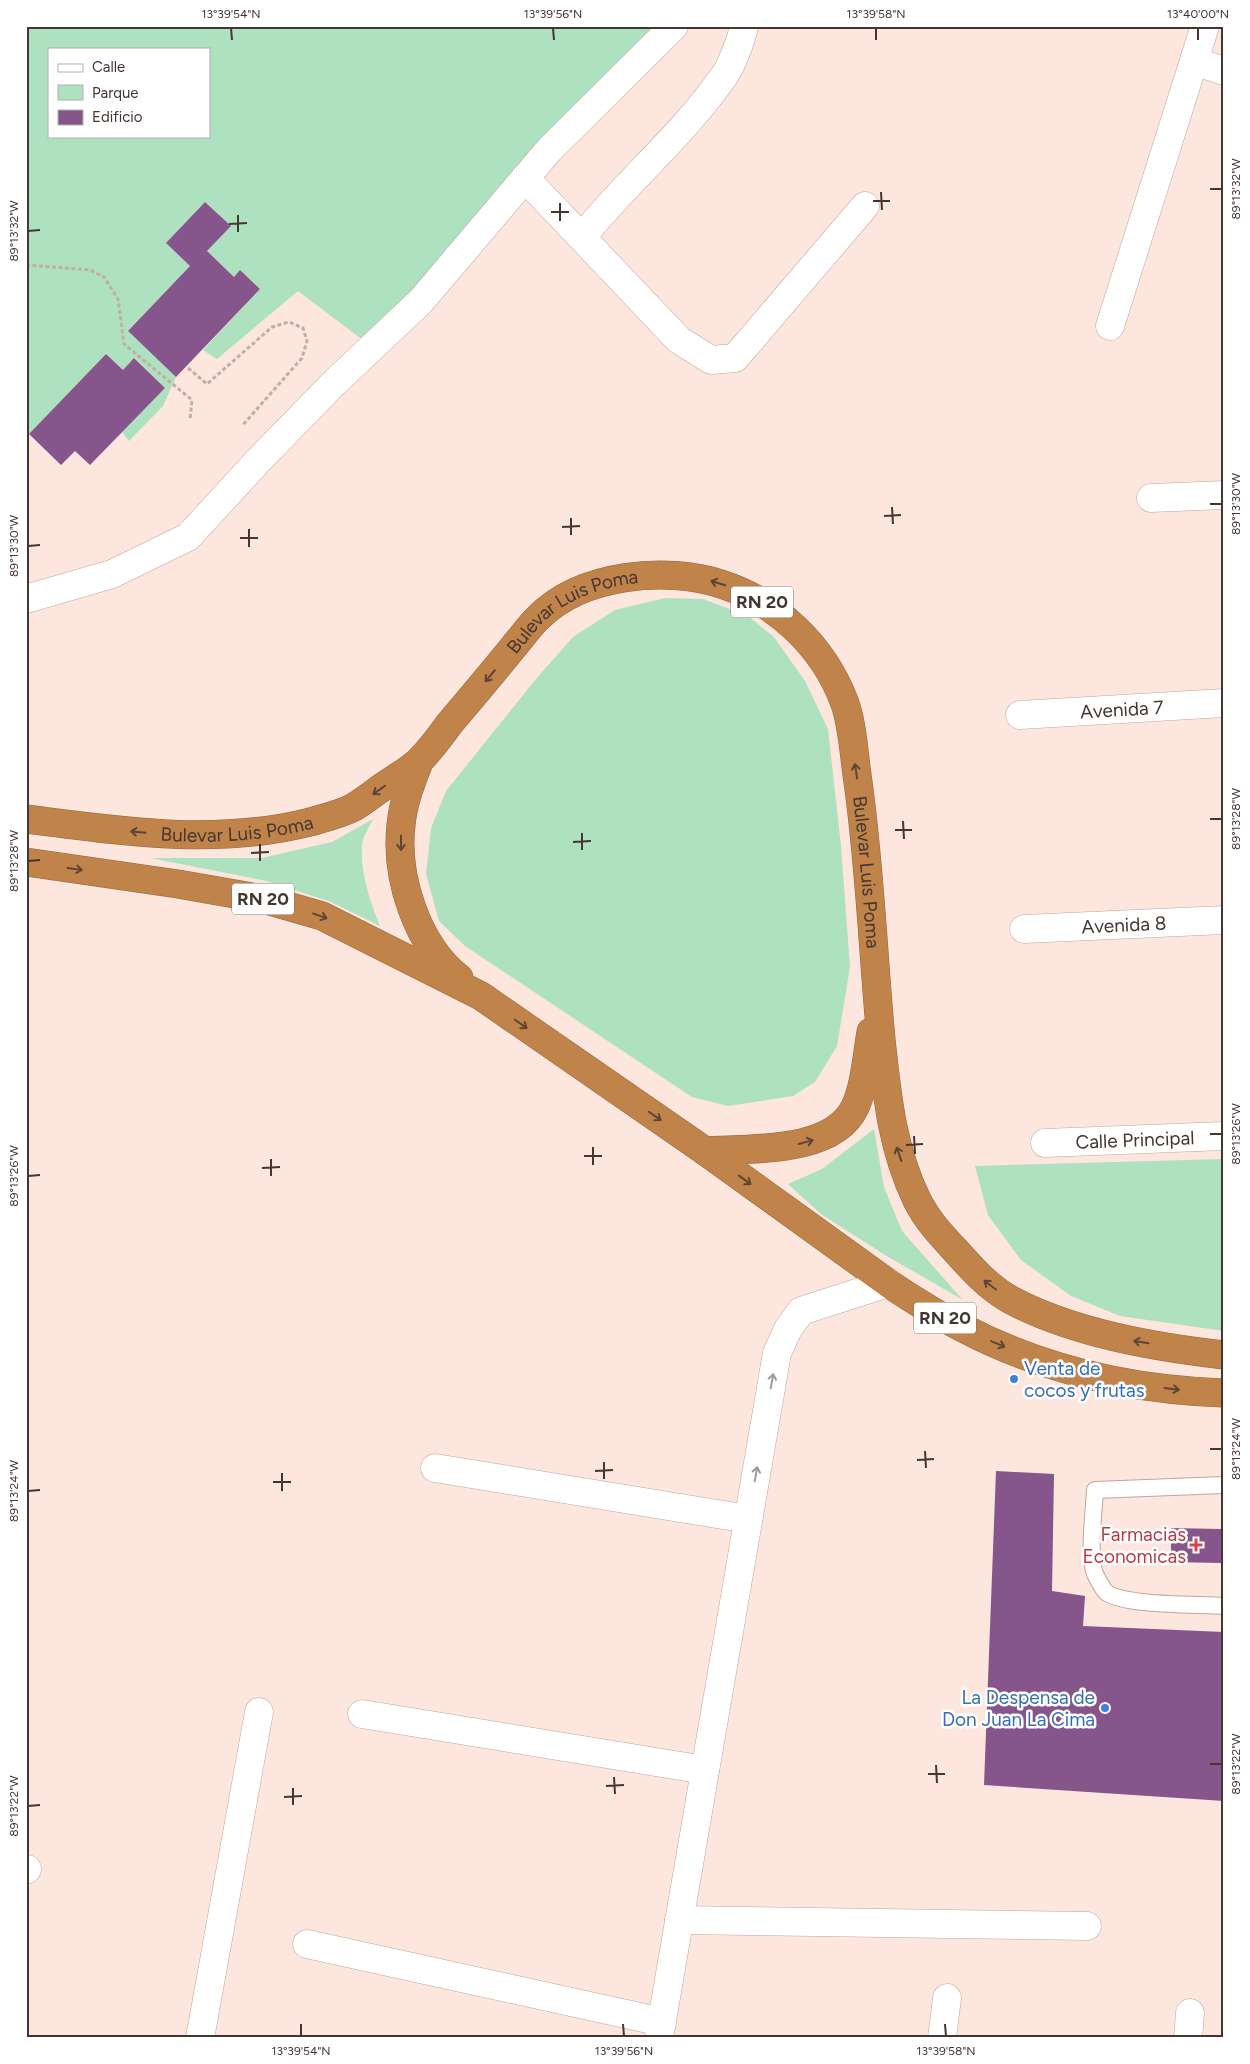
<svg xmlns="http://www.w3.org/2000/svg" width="1250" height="2064" font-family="Figtree,sans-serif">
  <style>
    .green { fill: #ade1bf; fill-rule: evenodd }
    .building { fill: #85558c }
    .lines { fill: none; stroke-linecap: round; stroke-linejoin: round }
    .lane-casing { stroke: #c5a397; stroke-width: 18 }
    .street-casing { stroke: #c5a397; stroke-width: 29 }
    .highway-casing { stroke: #956841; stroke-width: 29 }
    .path { stroke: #c2aea7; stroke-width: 3; stroke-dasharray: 4 2.5; stroke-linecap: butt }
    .lane { stroke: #fff; stroke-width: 16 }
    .street { stroke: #fff; stroke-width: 28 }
    .highway { stroke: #c08349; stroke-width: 28 }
    .oneway { stroke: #5d4536 }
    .oneway2 { stroke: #a29a98 }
    .ticks { fill: none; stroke: #443631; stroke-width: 2 }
    .shop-dot { fill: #3f7fe0; stroke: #fff; stroke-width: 2 }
    .health-dot { fill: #e0444e; stroke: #fff; stroke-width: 2 }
    .labels { text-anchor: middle; stroke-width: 5; stroke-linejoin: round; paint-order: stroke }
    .shield { fill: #fff; stroke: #7c726f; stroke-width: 1 }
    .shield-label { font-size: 18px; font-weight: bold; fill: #443631 }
    .street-label { font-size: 19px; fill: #443631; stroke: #fff }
    .shop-label { font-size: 19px; fill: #366cbe; stroke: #fff; text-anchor: start }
    .health-label { font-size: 19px; fill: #be3a42; stroke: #fff; text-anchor: end }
    .neatline { fill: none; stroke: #443631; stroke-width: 2 }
    .ticks-label { font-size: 12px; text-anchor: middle; fill: #443631 }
  </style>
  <rect width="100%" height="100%" fill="#fce6de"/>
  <path class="green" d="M26,26H674L372,347L298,291L217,359L203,350L260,289L240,270L234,277L207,251L231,226L205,202L166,243L190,266L128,331L176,377L163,406L129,441L122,432L165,388L135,358L123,370L106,354L29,434H26ZM49,49H209V136H49Z
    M665,598L703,599L748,616L774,637L805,681L828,729L841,846L850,967L837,1046L815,1082L793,1096L728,1106L692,1097L465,946L439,921L426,874L431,828L446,791L536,679L573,637L615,610Z
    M373,819C369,827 363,837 362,845C360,873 370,901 380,926L331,902L267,881L150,858H262L332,842Z
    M874,1129L884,1187L902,1231L963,1300L885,1255L821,1214L788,1184L822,1169Z
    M1224,1159V1331L1120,1316L1071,1296L1021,1260L988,1215L975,1166Z"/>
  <path class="building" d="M205,202L231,226L207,251L234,277L240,270L260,289L176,377L128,331L190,266L166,243Z
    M106,354L123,370L134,358L165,388L90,465L75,451L61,465L29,434Z
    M996,1471L1054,1474L1052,1591L1085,1596L1083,1626L1224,1632V1801L984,1785Z
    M1171,1528L1221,1529V1563L1171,1562Z"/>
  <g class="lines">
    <g class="lane-casing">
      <path id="lane" d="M1224,1485L1095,1490C1094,1511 1088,1555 1095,1574C1098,1579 1102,1589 1107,1593C1127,1606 1197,1604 1224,1606"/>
    </g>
    <g class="street-casing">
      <g id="street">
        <path d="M1194,61L1224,71"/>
        <path d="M525,178L679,340L711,360L735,358L865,206"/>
        <path d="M582,237C627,181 683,135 724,76C731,67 742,38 744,26"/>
        <path d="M1110,326L1205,26"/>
        <path d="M1151,498L1224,495"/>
        <path d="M26,599L112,574L188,537L257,462L333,384L421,301L549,150L674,26"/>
        <path id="s1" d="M1020,715L1224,703"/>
        <path id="s2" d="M1024,929L1224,920"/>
        <path id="s3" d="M1045,1143L1224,1136"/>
        <path d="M435,1468L748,1519"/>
        <path d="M362,1714L705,1770"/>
        <path d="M26,1870L27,1869"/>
        <path d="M679,1920L1087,1926"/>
        <path d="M307,1944L662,2022"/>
        <path d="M200,2038L259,1712"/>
        <path d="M659,2038L777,1353L788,1329L801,1311L888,1283"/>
        <path d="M942,2038L947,1998"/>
        <path d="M1188,2038L1190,2013"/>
      </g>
    </g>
    <g class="highway-casing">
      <g id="highway">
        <path d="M419,762C411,782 403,803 401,825C395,877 417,945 459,978"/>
        <path id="s4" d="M26,819C121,831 216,846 310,822C324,818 341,814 354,807C364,801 374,793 384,786C396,777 411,770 421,759C432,748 441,735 450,723C472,697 494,671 515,645C523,636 530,625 539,617C582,574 666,566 721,584C777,602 823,646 844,701C853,724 854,757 858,782C870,867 873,954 881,1039C887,1095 892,1149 917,1200C927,1220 941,1235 956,1251C972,1269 989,1288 1011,1300C1073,1333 1154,1347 1224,1355"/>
        <path d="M26,862L178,884L263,899L322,916L481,996L705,1151L888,1283C912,1299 937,1315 963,1328C1043,1370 1134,1390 1224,1393"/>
        <path d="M705,1151C750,1148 833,1154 855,1107C865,1086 867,1054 871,1032"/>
      </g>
    </g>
    <path class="path" d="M26,265L90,270L104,277L118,299L124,344L192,400L190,419
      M188,368L207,384L272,327L289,322L303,328L307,341L302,358L242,426"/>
    <use href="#lane" class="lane"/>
    <use href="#street" class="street"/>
    <use href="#highway" class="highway"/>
  </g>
  <defs><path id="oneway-shaft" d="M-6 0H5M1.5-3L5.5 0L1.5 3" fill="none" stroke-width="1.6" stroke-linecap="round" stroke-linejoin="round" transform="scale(1.25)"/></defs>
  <g class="oneway">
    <use href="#oneway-shaft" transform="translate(718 583) rotate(-163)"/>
    <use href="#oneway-shaft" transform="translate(490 676) rotate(130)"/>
    <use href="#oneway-shaft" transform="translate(856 771) rotate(-98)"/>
    <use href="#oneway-shaft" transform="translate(379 790) rotate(145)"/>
    <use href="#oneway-shaft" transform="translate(138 832) rotate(-175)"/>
    <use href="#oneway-shaft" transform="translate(401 843) rotate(90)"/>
    <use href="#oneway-shaft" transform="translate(75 869) rotate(8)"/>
    <use href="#oneway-shaft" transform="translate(320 916) rotate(20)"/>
    <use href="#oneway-shaft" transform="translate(521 1024) rotate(35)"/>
    <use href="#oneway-shaft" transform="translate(655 1116) rotate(35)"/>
    <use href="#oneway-shaft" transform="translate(806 1142) rotate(-15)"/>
    <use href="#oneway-shaft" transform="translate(899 1154) rotate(-109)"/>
    <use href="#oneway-shaft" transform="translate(745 1180) rotate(36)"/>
    <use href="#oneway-shaft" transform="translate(990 1285) rotate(-143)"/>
    <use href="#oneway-shaft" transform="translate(1141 1342) rotate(-170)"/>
    <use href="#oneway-shaft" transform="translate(998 1344) rotate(23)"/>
    <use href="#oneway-shaft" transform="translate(1172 1389) rotate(7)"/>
  </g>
  <g class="oneway2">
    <use href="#oneway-shaft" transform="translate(772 1381) rotate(-80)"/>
    <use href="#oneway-shaft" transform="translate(756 1474) rotate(-80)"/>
  </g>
  <path class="ticks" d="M231,28L232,40M553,28L554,40M876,28V40M1198,28V40M1210,189H1222M881,192L882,210M873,201H890M560,203V221M551,212H569M238,215V232M229,224L247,223M28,231L40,230M1210,504H1222M892,507L893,524M884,516L901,515M571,518V535M562,527L580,526M249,529V547M240,538H258M28,546L40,545M1210,819H1222M903,821L904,839M895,830H912M582,833V850M573,842L591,841M260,844V861M251,853L269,852M28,861L40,860M1210,1134H1222M914,1136L915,1154M906,1145L923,1144M593,1147V1165M584,1156H602M271,1159V1176M262,1168L280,1167M28,1176L40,1175M1210,1449H1222M925,1451L926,1468M917,1460L934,1459M604,1462V1479M595,1471L613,1470M282,1473V1491M273,1482H291M28,1491L40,1490M1210,1764H1222M936,1765L937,1783M928,1774H945M614,1777L615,1794M606,1786L624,1785M293,1788V1805M284,1797L302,1796M28,1806L40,1805M301,2024V2036M623,2024L624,2036M945,2024L946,2036"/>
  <g class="shop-dot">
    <circle cx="1014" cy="1379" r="5"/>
    <circle cx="1105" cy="1708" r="5"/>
  </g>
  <path class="health-dot" d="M1193.5 1537.5h5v5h5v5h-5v5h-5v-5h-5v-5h5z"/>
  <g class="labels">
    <g class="shield">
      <rect x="731" y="586.5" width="62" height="31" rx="4"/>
      <rect x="232" y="883.5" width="62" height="31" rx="4"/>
      <rect x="914" y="1302.5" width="62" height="31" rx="4"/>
    </g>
    <g class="shield-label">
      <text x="762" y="608">RN 20</text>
      <text x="263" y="905">RN 20</text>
      <text x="945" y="1324">RN 20</text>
    </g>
    <g class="street-label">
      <text dy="7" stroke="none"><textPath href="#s4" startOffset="632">Bulevar Luis Poma</textPath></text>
      <text dy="7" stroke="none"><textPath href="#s1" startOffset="102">Avenida 7</textPath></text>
      <text dy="7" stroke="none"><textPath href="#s4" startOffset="212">Bulevar Luis Poma</textPath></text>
      <text dy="7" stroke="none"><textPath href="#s4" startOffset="1141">Bulevar Luis Poma</textPath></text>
      <text dy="7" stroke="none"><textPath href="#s2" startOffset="100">Avenida 8</textPath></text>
      <text dy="7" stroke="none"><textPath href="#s3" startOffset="90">Calle Principal</textPath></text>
    </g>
    <g class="shop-label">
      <text x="1024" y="1375">Venta de<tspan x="1024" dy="22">cocos y frutas</tspan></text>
      <text x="1095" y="1704" text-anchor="end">La Despensa de<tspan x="1095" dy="22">Don Juan La Cima</tspan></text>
    </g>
    <g class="health-label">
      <text x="1186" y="1541">Farmacias<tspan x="1186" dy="22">Economicas</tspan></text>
    </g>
  </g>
  <rect width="1250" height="2064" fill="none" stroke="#ffffff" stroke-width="55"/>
  <rect x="48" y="48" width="162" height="90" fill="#ffffff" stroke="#b4afad"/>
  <rect x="58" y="64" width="25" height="8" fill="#ffffff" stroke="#b4afad"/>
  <text x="92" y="72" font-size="15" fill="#443631">Calle</text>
  <rect x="58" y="85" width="25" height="15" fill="#ade1bf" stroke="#b4afad"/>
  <text x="92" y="98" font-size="15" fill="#443631">Parque</text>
  <rect x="58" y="110" width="25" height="15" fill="#85558c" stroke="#b4afad"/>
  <text x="92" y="122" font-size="15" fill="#443631">Edificio</text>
  <rect x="28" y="28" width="1194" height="2008" class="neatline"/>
  <g class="ticks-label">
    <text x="231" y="18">13°39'54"N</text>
    <text x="553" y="18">13°39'56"N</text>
    <text x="876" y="18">13°39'58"N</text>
    <text x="1198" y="18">13°40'00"N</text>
    <text transform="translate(1236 189) rotate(-90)" y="4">89°13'32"W</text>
    <text transform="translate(14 231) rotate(-90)" y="4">89°13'32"W</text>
    <text transform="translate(1236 504) rotate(-90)" y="4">89°13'30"W</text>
    <text transform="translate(14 546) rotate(-90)" y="4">89°13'30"W</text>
    <text transform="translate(1236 819) rotate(-90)" y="4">89°13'28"W</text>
    <text transform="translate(14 861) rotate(-90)" y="4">89°13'28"W</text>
    <text transform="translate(1236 1134) rotate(-90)" y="4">89°13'26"W</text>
    <text transform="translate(14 1176) rotate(-90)" y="4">89°13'26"W</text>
    <text transform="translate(1236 1449) rotate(-90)" y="4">89°13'24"W</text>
    <text transform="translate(14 1491) rotate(-90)" y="4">89°13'24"W</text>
    <text transform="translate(1236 1764) rotate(-90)" y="4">89°13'22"W</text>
    <text transform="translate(14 1806) rotate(-90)" y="4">89°13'22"W</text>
    <text x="301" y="2055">13°39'54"N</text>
    <text x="624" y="2055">13°39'56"N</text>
    <text x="946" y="2055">13°39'58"N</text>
  </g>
</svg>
